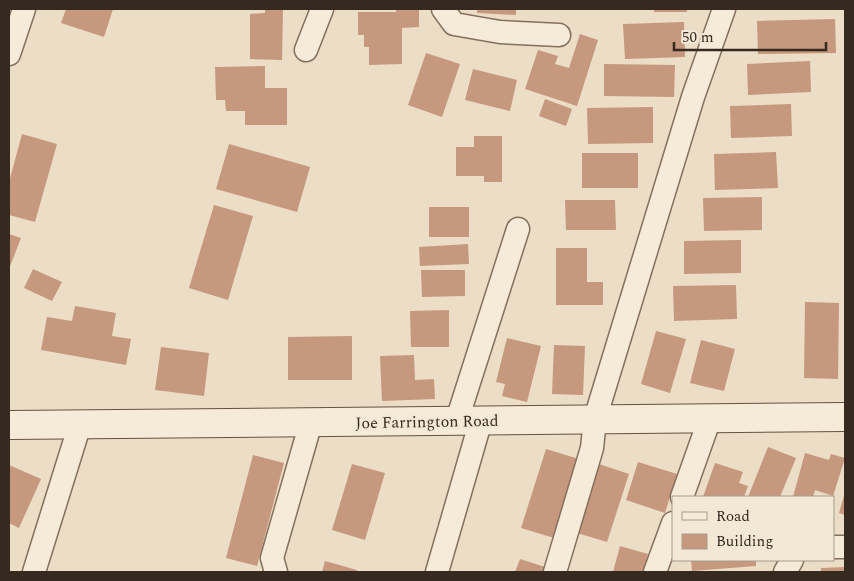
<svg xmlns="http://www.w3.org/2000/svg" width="854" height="581" font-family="Spectral,serif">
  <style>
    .building { fill: #c6987e }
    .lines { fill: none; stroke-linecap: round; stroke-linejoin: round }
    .minor-casing { stroke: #856f5d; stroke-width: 25 }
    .secondary-casing { stroke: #665140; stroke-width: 30 }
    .minor { stroke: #f6ebd8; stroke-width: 22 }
    .secondary { stroke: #f6ebd8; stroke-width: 28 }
    .labels { text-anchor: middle; stroke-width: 5; stroke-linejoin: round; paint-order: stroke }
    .street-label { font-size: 16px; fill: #362920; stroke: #f3e8d5 }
  </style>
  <rect width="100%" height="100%" fill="#ebddc6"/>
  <path class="building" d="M66,9H113L104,37L61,23Z
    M265,9H283L282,60L250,59V14L265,13Z
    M396,9H419V27L402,28V64L369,65V47H364V35H358V12H396Z
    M477,9H516V15L477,13Z
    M654,9H687V12H654Z
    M835,19L836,53L758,54L757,21Z
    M684,22L685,57L625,59L623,24Z
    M580,34L598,40L577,106L525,89L538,50L558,56L555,64L569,68Z
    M426,53L460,64L442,117L408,105Z
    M810,61L811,92L748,95L747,64Z
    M604,64L675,65L674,97L604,96Z
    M265,66V88H287V125H245V111H226L225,100H216L215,67Z
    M473,69L517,80L510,111L465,100Z
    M545,99L572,109L566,126L539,116Z
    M791,104L792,136L731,138L730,106Z
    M653,107V143L588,144L587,108Z
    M22,134L57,144L35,222L9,215V182Z
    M474,136H502V182H484V176H456V147H474Z
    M229,144L310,167L297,212L216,189Z
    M776,152L778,188L715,190L714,154Z
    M582,153H638V188H582Z
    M762,197V230L704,231L703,198Z
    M565,200H615L616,230H566Z
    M214,205L253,216L228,300L189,288Z
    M429,207H469V237H429Z
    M9,234L21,238L9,269Z
    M741,240V273L684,274V241Z
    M468,244L469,264L420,266L419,247Z
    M556,248H587V282H603V305H556Z
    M33,269L62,282L52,301L24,288Z
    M421,270H465V296L422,297Z
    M736,285L737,319L674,321L673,286Z
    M805,302L839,303L838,379L804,378Z
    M75,306L116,313L112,336L131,339L126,365L41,350L47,317L72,321Z
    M449,310V347H411L410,311Z
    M656,331L686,339L670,393L641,384Z
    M352,336V380H288V337Z
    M507,338L541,346L527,402L502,396L505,384L496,382Z
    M701,340L735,349L724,391L690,383Z
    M554,345L585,346L583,395L552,394Z
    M161,347L209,353L204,396L155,390Z
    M414,355L415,380L434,379L435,399L382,401L380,356Z
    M768,447L796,458L780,497H748Z
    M546,449L579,459L554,538L521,528Z
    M805,453L829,460L831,454L845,458L833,496L815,490L813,497H793Z
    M253,455L284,463L257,566L226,558Z
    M638,462L677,474L665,513L626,500Z
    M715,463L743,472L739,483L748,486L744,497H703Z
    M352,464L385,473L365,540L332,530Z
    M599,464L629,474L607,542L577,533Z
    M9,465L41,479L19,528L9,523Z
    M845,492V515L839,513Z
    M620,546L648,554L643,572H613Z
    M520,559L545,567L543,572H515Z
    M691,560H756V566L692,571Z
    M325,561L357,570L356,572H322Z
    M845,567V572H821V568Z"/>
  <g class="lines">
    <g class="minor-casing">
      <path id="minor" d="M443,9L454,24L500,32L559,35
        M306,50L322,9
        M9,54L24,9
        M457,420L518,229
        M682,497L710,418
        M833,547H845
        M34,572L80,424
        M276,572L272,558L311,422
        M437,572L481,420
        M555,572L592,448L595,419L693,97L724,9
        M655,572L673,523
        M785,572L792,560"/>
    </g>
    <g class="secondary-casing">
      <path id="secondary" d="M9,425L845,417"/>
    </g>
    <use href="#minor" class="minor"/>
    <use href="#secondary" class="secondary"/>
  </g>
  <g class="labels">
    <g class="street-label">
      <text transform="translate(427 421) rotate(-1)" y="6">Joe Farrington Road</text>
    </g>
  </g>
  <rect width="854" height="581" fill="none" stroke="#362920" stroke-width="20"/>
  <rect x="672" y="496" width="162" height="65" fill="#f3e8d5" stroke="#a79c8d"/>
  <rect x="682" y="512" width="25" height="8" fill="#f6ebd8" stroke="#a79c8d"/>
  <text x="716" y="521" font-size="15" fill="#362920">Road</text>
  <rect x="682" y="534" width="25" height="15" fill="#c6987e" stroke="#a79c8d"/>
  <text x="716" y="546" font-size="15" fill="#362920">Building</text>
  <path d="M674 42v8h152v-8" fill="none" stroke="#362920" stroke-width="2.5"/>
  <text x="682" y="42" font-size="15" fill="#362920" stroke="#f3e8d5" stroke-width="4" paint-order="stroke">50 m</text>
</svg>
